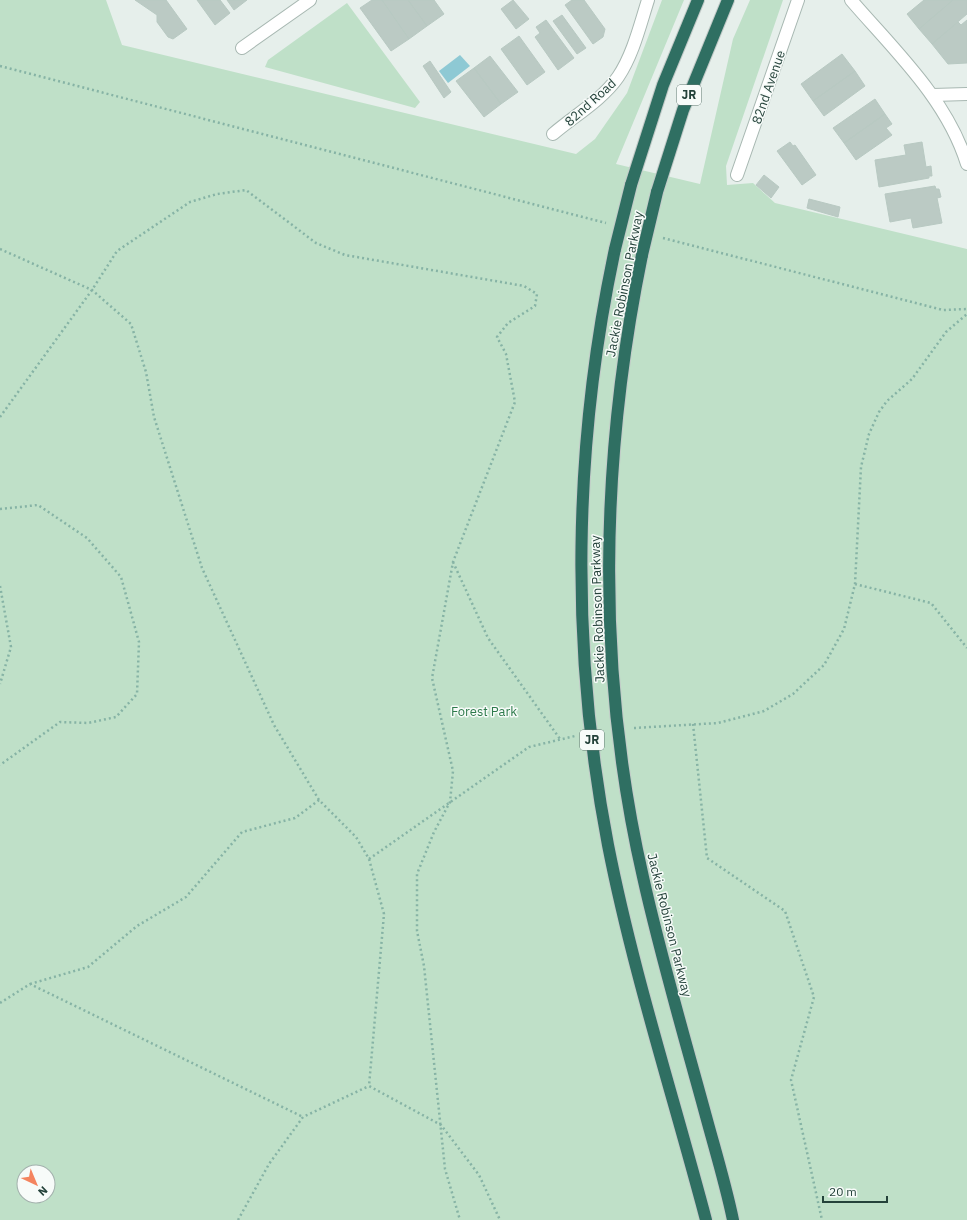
<svg xmlns="http://www.w3.org/2000/svg" width="967" height="1220" font-family="'IBM Plex Sans',sans-serif">
  <style>
    .green { fill: #bfe0c8; fill-rule: evenodd }
    .water { fill: #8ec9d4 }
    .building { fill: #bbcac4; stroke: #b8c9c2 }
    .lines { fill: none; stroke-linecap: round; stroke-linejoin: round }
    .minor-casing { stroke: #a8b8b2; stroke-width: 14 }
    .highway-casing { stroke: #c2cac8; stroke-width: 14 }
    .path { stroke: #86b3a5; stroke-width: 2.5; stroke-dasharray: 2 3; stroke-linecap: butt }
    .minor { stroke: #fff; stroke-width: 12 }
    .highway { stroke: #2f6f62; stroke-width: 12 }
    .highway-bridge-casing { stroke: #c2cac8; stroke-width: 14; stroke-linecap: butt }
    .highway-bridge { stroke: #2f6f62; stroke-width: 12 }
    .labels { text-anchor: middle; stroke-width: 3; stroke-linejoin: round; paint-order: stroke }
    .shield { fill: #f7fbf9; stroke: #637a73; stroke-width: 1 }
    .shield-label { font-size: 12px; font-weight: bold; fill: #24423a }
    .street-label { font-size: 13px; fill: #24423a; stroke: #f7fbf9 }
    .park-label { font-size: 13px; fill: #2d7a4b; stroke: #f7fbf9 }
  </style>
  <rect width="100%" height="100%" fill="#e6efeb"/>
  <path class="green" d="M0,0H106L122,45L576,154L595,139L627,93L662,0H684L616,164L700,184L733,39L750,0H783L726,166L727,185L753,183L775,203L967,249V1220H0ZM24,1172H48V1196H24Z
    M347,3L420,102L415,108L265,67L268,60Z"/>
  <path class="water" d="M460,55L470,66L448,83L439,71Z"/>
  <path class="building" d="M135,0H166L187,29L173,39L168,37L157,22V15Z
    M197,0H220L230,13L215,25Z
    M227,0H247L234,10Z
    M372,0H382L409,39L391,51L360,8Z
    M382,0H408L427,26L409,39Z
    M408,0H434L444,14L427,26Z
    M513,0L529,19L516,29L501,9Z
    M572,0H584L605,29L603,37L593,44L565,5Z
    M924,0H953L919,29L907,14Z
    M953,0H967V14L932,44L919,29Z
    M562,15L586,48L577,54L553,21Z
    M546,20L574,58L558,70L535,37L540,33L536,27Z
    M967,20V63L948,64L932,44L958,22L961,25Z
    M519,36L545,72L527,85L501,49Z
    M842,54L855,71L813,101L801,84Z
    M490,56L518,92L501,104L474,68Z
    M430,61L451,92L444,98L423,66Z
    M474,68L501,104L484,117L456,81Z
    M855,71L865,86L824,116L813,101Z
    M875,99L885,114L844,143L833,128Z
    M885,114L892,124L886,128L892,135L856,160L844,143Z
    M790,142L793,146L795,145L816,175L802,185L777,151Z
    M922,142L926,167L931,166L932,176H929V178L879,187L875,160L906,155L904,145Z
    M764,175L779,187L771,198L756,185Z
    M935,186L936,189H939L941,197L937,198L942,223L913,228L911,218L890,222L885,194Z
    M809,199L840,207L838,217L807,208Z"/>
  <g class="lines">
    <g class="minor-casing">
      <path id="minor" d="M851,0C894,50 947,99 967,164
        M242,48L310,0
        M933,95L967,94
        M553,134C574,116 602,100 618,77C633,55 640,25 648,0
        M737,175L798,0"/>
    </g>
    <g class="highway-casing">
      <path id="highway" d="M631,185L663,85L698,0
        M657,192L683,110L728,0
        M615,249C573,445 570,648 608,845C633,972 673,1095 706,1220
        M642,255C600,460 596,672 643,877C661,958 685,1039 707,1120C716,1153 726,1186 733,1220"/>
    </g>
    <path class="path" d="M0,66L606,223
      M663,238L943,310L967,309
      M0,249L92,290L131,324L146,372L154,417L202,568L274,725L319,800L356,837L369,859L384,914L369,1086L441,1125L479,1175L500,1220
      M0,417L92,290L117,251L190,202L217,194L246,190L316,243L345,255L524,286L537,294L535,306L508,323L497,337L506,354L515,402L453,562L432,678L453,771L450,802L434,832L417,874V931L424,966L445,1169L460,1220
      M0,509L38,505L87,538L121,577L139,642L137,694L116,717L88,723L60,722L0,765
      M453,562L488,638L560,739
      M855,584L931,603L967,648
      M0,586L11,647L0,684
      M693,724L707,858L785,911L814,997L791,1080L822,1220
      M634,728L718,723L764,711L793,694L824,665L844,629L855,584L861,467L869,434L879,412L887,401L912,379L946,332L967,314
      M369,859L529,747L575,736
      M30,984L88,967L137,926L186,897L242,832L295,818L319,800
      M0,1003L30,984L303,1117
      M238,1220L269,1164L303,1117L369,1086"/>
    <use href="#minor" class="minor"/>
    <use href="#highway" class="highway"/>
    <g class="highway-bridge-casing">
      <path id="highway-bridge" d="M615,249L631,185
        M642,255L657,192"/>
    </g>
    <use href="#highway-bridge" class="highway-bridge"/>
  </g>
  <g class="labels">
    <g class="shield">
      <rect x="677" y="85" width="24" height="20" rx="3"/>
      <rect x="580" y="730" width="24" height="20" rx="3"/>
    </g>
    <g class="shield-label">
      <text x="689" y="99">JR</text>
      <text x="592" y="744">JR</text>
    </g>
    <g class="street-label">
      <text transform="translate(768 87) rotate(-71)" y="5">82nd Avenue</text>
      <text transform="translate(590 102) rotate(-42)" y="5">82nd Road</text>
      <text transform="translate(624 284) rotate(-79)" y="5">Jackie Robinson Parkway</text>
      <text transform="translate(597 609) rotate(-92)" y="5">Jackie Robinson Parkway</text>
      <text transform="translate(670 925) rotate(76)" y="5">Jackie Robinson Parkway</text>
    </g>
    <g class="park-label">
      <text x="484" y="716">Forest Park</text>
    </g>
  </g>
  <g transform="translate(36 1184) rotate(136)"><circle r="19" fill="#f7fbf9" stroke="#a3b1ad"/>
  <path d="M0-3L7 15L0 10L-7 15Z" fill="#f4845f"/>
  <text y="-6" font-size="11" font-weight="bold" text-anchor="middle" fill="#24423a">N</text>
  </g>
  <path d="M823 1196v6h64v-6" fill="none" stroke="#24423a" stroke-width="2"/>
  <text x="829" y="1196" font-size="12" fill="#24423a" stroke="#f7fbf9" stroke-width="3" paint-order="stroke">20 m</text>
</svg>
